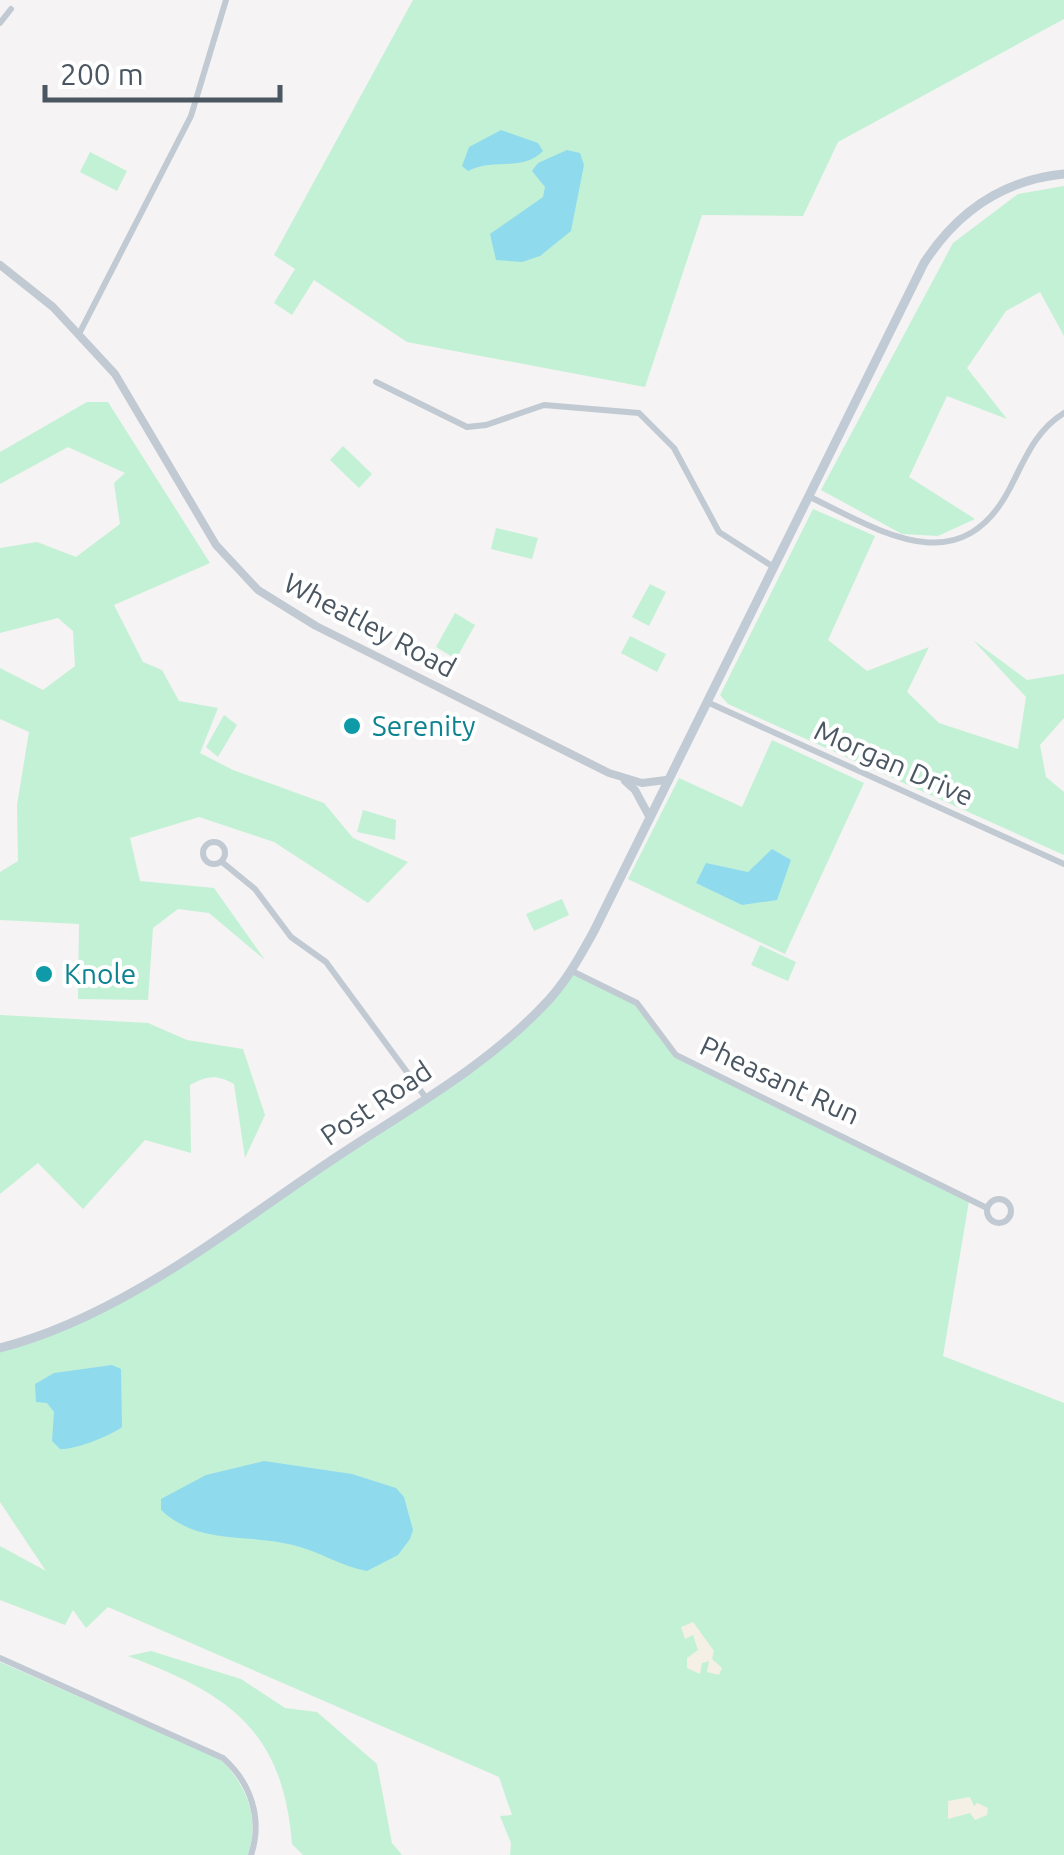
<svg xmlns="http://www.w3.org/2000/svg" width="1064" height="1855" font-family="Ubuntu,sans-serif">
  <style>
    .green { fill: #c3f1d5 }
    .sand { fill: #f5f0e5 }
    .water { fill: #90daee }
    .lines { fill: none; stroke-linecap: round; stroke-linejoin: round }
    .minor { stroke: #c1cad2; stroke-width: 6 }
    .tertiary { stroke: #c1cad2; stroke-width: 8 }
    .secondary { stroke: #c1cbd6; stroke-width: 9 }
    .culture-dot { fill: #0f9aa8; stroke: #fff; stroke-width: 4 }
    .labels { text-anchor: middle; stroke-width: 8; stroke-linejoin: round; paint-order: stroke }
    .street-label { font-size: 28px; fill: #4a5661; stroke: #fff }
    .culture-label { font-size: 28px; fill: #0d838f; stroke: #fff; text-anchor: start }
  </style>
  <rect width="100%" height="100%" fill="#f5f3f3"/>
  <path class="green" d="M413,0H1064V19L838,142L803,216L702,215L645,387L407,342L314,280L292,315L274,303L295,269L274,255Z
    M90,152L127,171L117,191L80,172Z
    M1064,186V336L1040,292L1006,311L967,368L1007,419L947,396L909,477L975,519L938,536L902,534L821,490L953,243L1018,194Z
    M87,402H108L210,563L114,605L143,662L162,670L179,701L218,708L200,753L233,770L324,803L353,838L408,862L368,903L274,842L199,817L130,838L140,881L214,888L265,960L209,913L178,909L153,928L148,1000L78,999L79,924L0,920V872L18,861L17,805L29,732L0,719V668L43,690L75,666L73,631L58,618L0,633V548L37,542L76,557L120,524L114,483L125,473L68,447L0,484V452Z
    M343,446L372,474L359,488L330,460Z
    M813,509L875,536L828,640L867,671L929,647L907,692L939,723L1018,749L1026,697L973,640L1027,680L1064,674V718L1040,745L1046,777L1064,792V855L728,704L720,695Z
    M496,528L538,538L532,559L491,549Z
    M650,584L666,592L649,626L632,617Z
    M455,613L475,625L456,659L436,647Z
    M630,636L666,654L657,672L621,653Z
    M224,715L237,725L218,757L206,747Z
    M772,740L864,783L785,954L628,879L679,778L742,807Z
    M363,810L396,820L395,840L357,832Z
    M562,899L569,915L534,931L526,914Z
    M760,945L796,962L788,981L751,965Z
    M572,971L637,1003L676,1055L858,1141L969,1201L943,1356L1064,1403V1855H510L511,1843L500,1816L512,1815L499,1777L108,1607L86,1628L73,1610L65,1625L0,1600V1546L46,1571L0,1502V1348L57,1330L154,1277L441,1087L514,1034Z
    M0,1015L148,1023L187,1040L243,1049L265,1115L245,1158L234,1084C216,1074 207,1076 190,1085L191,1153L145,1140L83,1209L38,1163L0,1194Z
    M151,1651L241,1679L285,1708L317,1712L377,1764L392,1843L402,1855H303L292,1844C283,1730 229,1694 128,1656Z
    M0,1662L220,1759C247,1786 260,1817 248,1855H0Z"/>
  <path class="sand" d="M693,1622L714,1651L712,1659L722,1668L719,1675L707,1672L709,1661L702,1663L700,1674L687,1668V1658L698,1650L693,1635L685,1639L681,1627Z
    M970,1797L974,1806L977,1803L988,1808L987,1815L975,1820L970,1813L948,1819V1801Z"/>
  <path class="water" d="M501,130L538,143L543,151C523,172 493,158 468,171L462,166L469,147Z
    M567,150L580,153L584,165L571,231L540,256L522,262L496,260L490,234L543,197L545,187L532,171L538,163Z
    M772,849L791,860L777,900L742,905L696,883L706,863L748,872Z
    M112,1365L121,1369L122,1427C110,1436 75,1450 60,1449L52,1441L54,1412L47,1403L36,1402L35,1384L54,1373Z
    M264,1461L352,1474L396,1488L404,1497L413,1530L410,1539L398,1555L367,1571C340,1566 319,1551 293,1545C246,1533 200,1546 161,1510V1499L206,1475Z"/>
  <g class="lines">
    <path class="minor" d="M0,23L11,9
      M79,334L191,116L226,0
      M376,382L467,427L486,425L544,405L639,413L674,448L719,532L772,566
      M808,496C879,530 960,585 1010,488C1025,459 1035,431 1064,413
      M707,702L1064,864
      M203 853a11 11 0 1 1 22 0a11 11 0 1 1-22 0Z
      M222,862L255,889L291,937L326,962L426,1098
      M572,971L637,1003L676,1055L987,1208
      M987 1211a12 12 0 1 1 24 0a12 12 0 1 1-24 0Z
      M0,1658L223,1758C251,1783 263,1819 251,1855"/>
    <path class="tertiary" d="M0,265L53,307L115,374L216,545L258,590L316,626L609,773L642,783L666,780
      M625,781L635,790L649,816"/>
    <path class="secondary" d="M0,1348C125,1316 235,1224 341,1154C409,1109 486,1066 543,1006C565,984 579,958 594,931L924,263C957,212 1002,180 1064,174"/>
  </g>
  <g class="culture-dot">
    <circle cx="352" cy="726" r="10"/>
    <circle cx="44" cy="974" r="10"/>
  </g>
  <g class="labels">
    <g class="street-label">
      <text transform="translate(370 625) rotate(28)" y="10">Wheatley Road</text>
      <text transform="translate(894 763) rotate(24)" y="10">Morgan Drive</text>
      <text transform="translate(780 1080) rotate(25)" y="10">Pheasant Run</text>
      <text transform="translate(376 1103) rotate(-34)" y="10">Post Road</text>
    </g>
    <g class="culture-label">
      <text x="372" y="736">Serenity</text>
      <text x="64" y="984">Knole</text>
    </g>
  </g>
  <path d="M45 85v15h235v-15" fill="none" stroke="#4a5661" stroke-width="5"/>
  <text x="60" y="85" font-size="30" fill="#4a5661" stroke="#ffffff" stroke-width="8" paint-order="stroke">200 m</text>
</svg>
